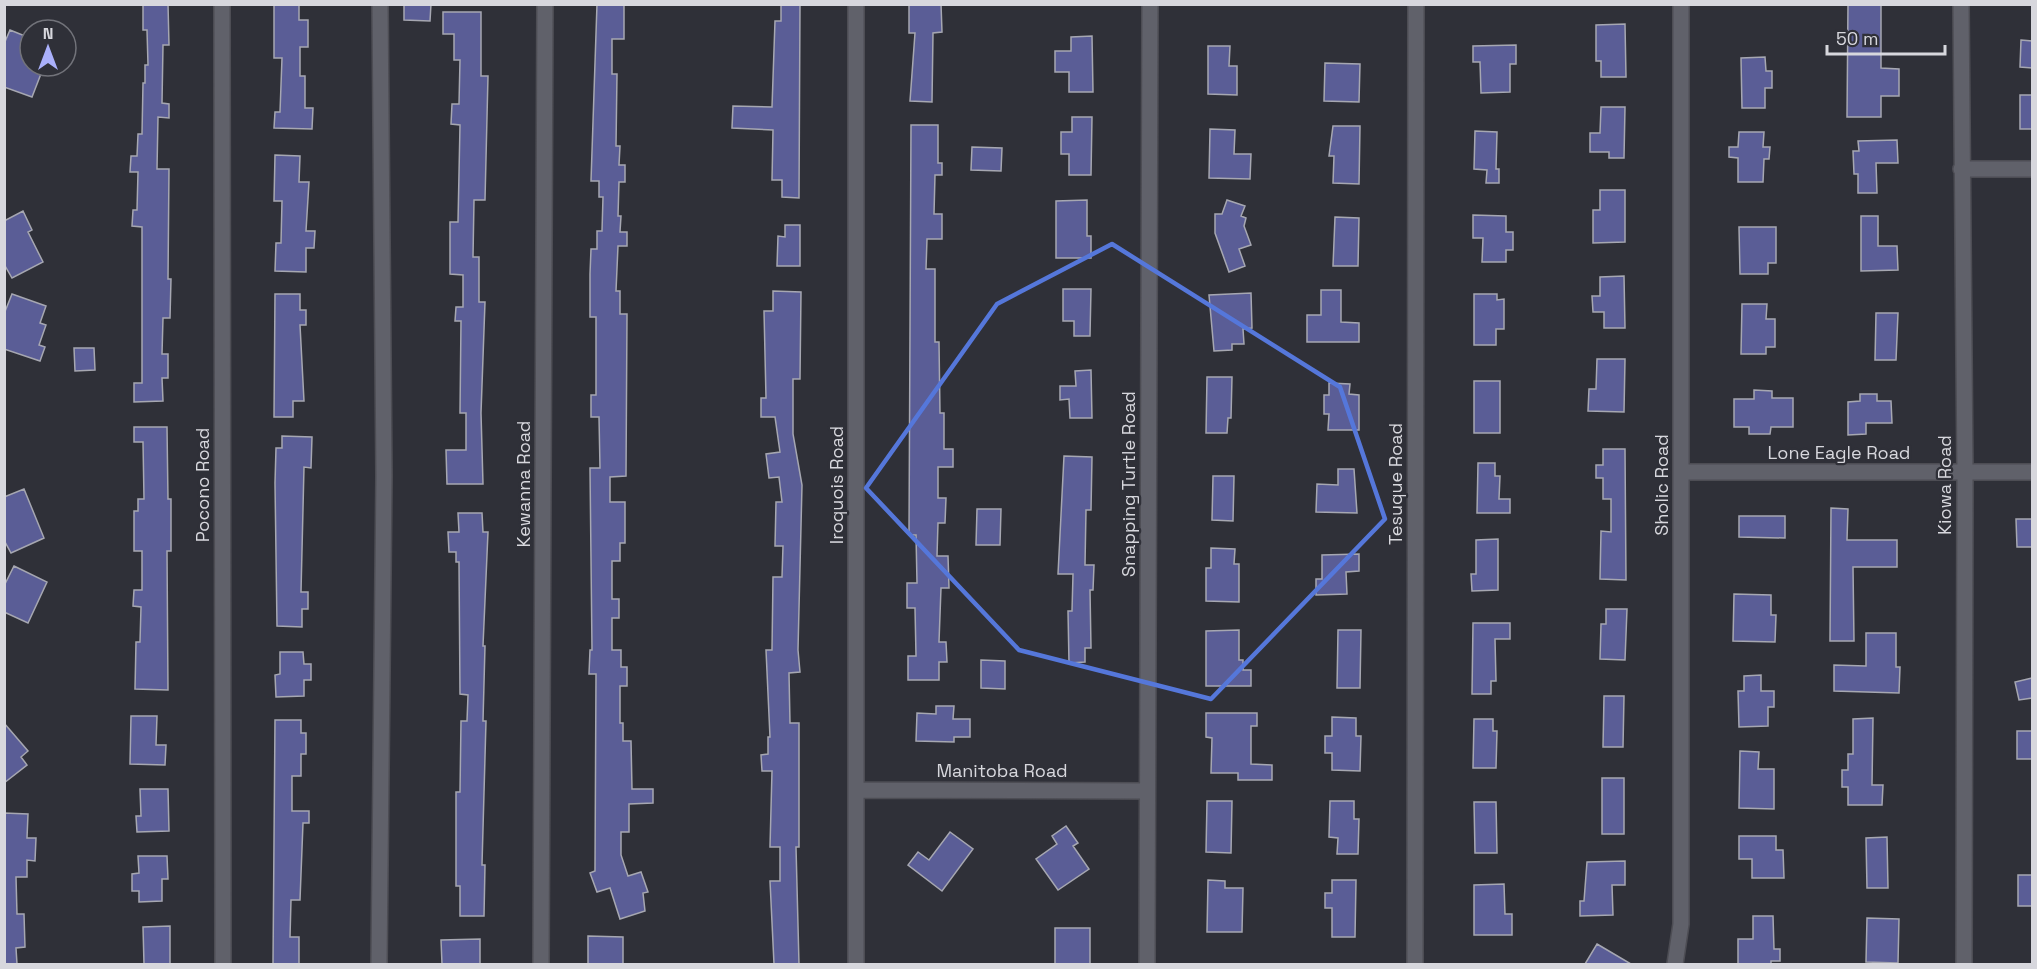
<svg xmlns="http://www.w3.org/2000/svg" width="2037" height="969" font-family="'Space Grotesk',sans-serif">
  <style>
    .building { fill: #5a5d96; stroke: #a6a7b1; stroke-width: 1.5 }
    .lines { fill: none; stroke-linecap: round; stroke-linejoin: round }
    .minor-casing { stroke: #4d4d54; stroke-width: 18 }
    .minor { stroke: #60616a; stroke-width: 15 }
    .marked { fill: none; stroke: #5577da; stroke-width: 4.5; stroke-linejoin: round }
    .labels { text-anchor: middle; stroke-width: 4.5; stroke-linejoin: round; paint-order: stroke }
    .street-label { font-size: 18px; fill: #d7d7dd; stroke: #2f3038 }
  </style>
  <rect width="100%" height="100%" fill="#2f3038"/>
  <path class="building" d="M143,4H168L169,45H163L162,103L169,104V118L158,117L157,169H169L168,279H171L170,318H163L162,354H168V378H162L163,401L134,402V383H142V227L132,226L133,210H137L138,172H130L131,156H137L138,134H142L143,83H145V65H148L147,30H143Z
    M274,4H299V20H308V47H300V76H305V108H313L312,129L274,128L275,112H280L282,58H274Z
    M404,4H431L430,21L404,20Z
    M597,4H624V39H612V74H617L616,146H620L619,165H625V182H619L618,216H621L620,232H627V246H618L616,291H620V314H627L626,476L610,477V502H625V543H620V561H612V599H619V618H612V650H621V667H627V686H620V723H623V741H631L632,789H653V803L629,804V832H621V855L628,876L641,872L648,892L643,893L645,911L620,919L610,888L597,892L590,873L595,871L596,674H589L590,650H592L590,468H600L599,417H591V395H596V317H590V274L591,249H597V231H602L603,197H599V181H591Z
    M781,4H800L799,198L782,197V180H772L773,130L732,128L733,106L772,107L775,21H781Z
    M909,4H941L942,32L933,33L932,102L910,101L915,33H909Z
    M1848,4H1881V68L1899,69V96H1881V117H1847Z
    M443,12H481V76H488L485,200H474L473,257H479V302H485L481,413L483,484H447L446,450H466V413H460L461,321H455L456,307H463V275L450,274V222H458L460,125L451,124L452,104H459L460,60H454V34H443Z
    M1625,24L1626,77H1601V61H1596V25Z
    M10,30L30,38V66H44L32,97L4,87V44Z
    M1092,36L1093,92H1069V72H1055V51H1071V37Z
    M2021,40L2032,41V68L2020,67Z
    M1516,45V64H1510V92L1481,93L1480,62H1473V46Z
    M1208,46H1230L1229,66H1237V95L1208,94Z
    M1765,57L1766,71H1772V88H1765V108H1742L1741,58Z
    M1325,63L1360,64L1359,102L1324,101Z
    M2020,95H2032V129H2020Z
    M1601,107H1625L1624,158H1609V152H1590V133H1600Z
    M1072,117H1092L1091,175H1069V154H1061V132H1072Z
    M911,125H938V163H942V175H935L934,214H942V239H927L926,269H935V342H939L940,413H944V449H953V467H938V498H946L945,523H938L937,556H948L949,588H941L939,642H946L947,662H939V680H908V656H916L915,608H907V583H917L916,535H909Z
    M1333,126H1360L1359,184L1333,183L1334,156H1329Z
    M1210,129L1235,130L1234,154H1251L1250,179L1209,178Z
    M1475,131L1497,132L1496,169H1499V183H1486L1487,170L1474,169Z
    M1739,132H1764L1763,147H1770L1769,159H1764L1763,182H1738V158L1729,157V147H1738Z
    M1897,140L1898,163H1876L1877,193H1858V174H1854L1853,151H1859L1858,141Z
    M972,147L1002,148L1001,171L971,170Z
    M275,155L300,156L299,182H309L306,231H315L314,248H306V272L275,271L276,243H281L282,201H274Z
    M1600,190H1625V242L1593,243V210H1600Z
    M1087,200V236H1091V258H1056V201Z
    M1227,200L1245,206L1241,216L1246,218L1244,226L1251,245L1239,249L1245,266L1229,272L1215,233V214H1222Z
    M23,211L32,230L28,232L43,262L12,278L4,264V221Z
    M1473,215L1506,216V232H1513V250H1506V262H1482L1483,238H1473Z
    M1861,216H1878V246H1897L1898,270L1861,271Z
    M1335,217L1359,218L1358,266H1333Z
    M785,225H800V266H777L778,236L785,237Z
    M1739,227H1776V263H1768V274H1740Z
    M1624,276L1625,328H1604V312H1593L1592,296H1600V277Z
    M1063,289H1091L1090,336H1074V321H1063Z
    M1321,290H1341V322L1359,323V342H1307V315H1321Z
    M773,291L801,292L800,379H793V434L802,485L798,650L800,672L789,673L790,723H799V847H796L799,964H774L770,881H780V847H770L772,771H762L761,755L768,754V737H770L766,650H772L773,577H782L783,546H775L776,502H782L779,477L769,478L766,454L780,452L775,417H761V398H766L764,311H773Z
    M1251,293L1252,328L1243,329L1244,344H1232V350L1214,351L1209,295Z
    M12,294L46,306L40,323L46,325L39,345L45,347L40,361L4,349V314Z
    M275,294H300V310H306V325H300L304,401H293V417H274Z
    M1474,294H1497V300L1504,299V329H1496V345H1474Z
    M1742,304H1767L1766,319H1775V347H1766V354H1741Z
    M1876,313H1898L1896,360H1875Z
    M74,348H94L95,370L75,371Z
    M1597,359H1625L1624,412L1588,411L1589,389H1596Z
    M1091,370L1092,418H1070L1069,399L1060,400V386H1076L1075,371Z
    M1207,377H1232L1231,418H1228L1227,433H1206Z
    M1474,381H1500V433H1474Z
    M1329,383L1350,384L1349,394L1359,395V430H1328L1329,414H1324V395H1329Z
    M1754,390L1772,391V398H1793V427H1771L1770,434H1749V427H1734V399H1754Z
    M1860,394H1877V401H1891L1892,423H1866V434L1848,435V402L1860,401Z
    M134,427H167L168,499H171V551H167L168,690L135,689L136,642H140L141,607L133,606L134,590H142V551H134V511H138V499H144L143,442H134Z
    M282,436L312,437L311,468L304,467L301,592H308V609H302V627L277,626L275,483L276,448H282Z
    M1603,449H1625L1626,580L1600,579L1601,531L1611,532V499H1603V478H1596V465H1603Z
    M1064,456L1092,457L1091,510H1086L1085,565H1094L1093,590H1090L1091,648H1085V662L1069,663L1068,611H1072L1073,574H1058Z
    M1478,463H1495V476H1500L1499,499H1510V513H1477Z
    M1338,469H1354L1357,513L1316,512L1317,484L1338,485Z
    M1213,476H1234L1233,521L1212,520Z
    M24,489L44,538L11,553L4,540V497Z
    M1831,508L1848,509L1847,540H1897V567H1853L1854,641H1830Z
    M977,509H1001L1000,545H976Z
    M458,513H482L483,532H488L483,646H485L483,721H486L482,865H485L484,916H460V886H456V792H460L461,721H467L468,695L460,694L459,562H456V552H449L448,532H459Z
    M1739,516H1785V538L1739,537Z
    M2016,519H2032V547H2017Z
    M1498,539V590L1472,591L1471,574H1476V540Z
    M1211,548L1235,549L1234,564H1239V602L1206,601V568H1211Z
    M1359,554V571L1346,572L1347,594L1316,595V579H1322V555Z
    M14,566L47,582L28,623L4,612V586Z
    M1734,594L1771,595V615H1776L1775,642L1733,641Z
    M1606,609H1627L1625,660L1600,659L1601,624H1606Z
    M1473,623H1510V639H1495L1496,681H1491V694H1472Z
    M1239,630V660H1243V670H1251V686H1206V631Z
    M1338,630H1361L1360,688H1337Z
    M1866,633H1896V667H1900L1899,693L1834,691V665L1866,666Z
    M280,652H303L304,664H311V680H304V696L276,697L275,675L280,674Z
    M981,660L1005,661V689L981,688Z
    M1761,675V691H1774V707H1768V726L1739,727L1738,691H1744V676Z
    M2032,678V698L2019,700L2015,682Z
    M1604,696H1624L1623,747H1603Z
    M936,706H954L953,719H970V737H954V742L916,741L917,713L936,714Z
    M1206,713H1257V726H1251V764L1272,765V780H1238V773H1211L1212,738L1206,737Z
    M131,716H157L156,745H166L165,765L130,764Z
    M1332,717L1356,718V736H1361L1360,771L1332,770V753H1325V736H1332Z
    M1873,718L1872,785H1883L1882,805H1848V787H1842V770H1848V754H1853V719Z
    M1474,719H1493V731H1497L1496,768H1473Z
    M275,720H301V733H306V754H301V776H292V811H309V823H303L300,900H291L290,937H299V964H273Z
    M4,723L28,751L21,757L27,765L4,783Z
    M2017,731H2032V759H2017Z
    M1740,751L1759,752L1758,769H1774V809L1739,808Z
    M1602,778H1624V834H1602Z
    M140,789H168L169,831L137,832L136,816H141Z
    M1207,801H1232L1231,853L1206,852Z
    M1330,801H1354V819H1359L1358,854H1337L1338,838L1329,837Z
    M1474,802H1496L1497,853H1475Z
    M4,813L28,814L27,838H36L35,861L27,860V877H16L17,914H24L25,947L16,948L17,964H4Z
    M1066,826L1078,843L1073,846L1089,869L1058,890L1036,859L1057,844L1052,836Z
    M950,832L973,849L942,891L908,865L918,852L929,860Z
    M1739,836H1776V850H1783L1784,878H1752V859H1739Z
    M1887,837L1888,888H1867L1866,838Z
    M138,856H167L168,879H162V901L139,902V891H132V874L139,873Z
    M1625,861V885H1612L1613,915L1580,916V901H1584L1587,862Z
    M2018,875H2032V906H2018Z
    M1208,880L1225,881V888H1243L1242,932H1207Z
    M1332,880H1356L1355,937H1332V908H1325V893H1332Z
    M1504,884L1505,914H1512V935H1474V885Z
    M1753,916H1773L1774,949H1780V961H1771V964H1738V939H1753Z
    M1867,918L1899,919L1898,963L1866,962Z
    M170,926V964H144L143,927Z
    M1055,928H1090V964H1055Z
    M588,936L623,937V964H588Z
    M480,939V964H442L441,940Z
    M1597,944L1631,964H1585Z"/>
  <g class="lines">
    <g class="minor-casing">
      <path id="minor" d="M222,4L223,964
        M1961,4L1965,473L1964,964
        M1961,169H2032
        M1682,472H2032
        M856,790L1147,791
        M379,964L384,476L380,4
        M541,964L545,4
        M856,964V4
        M1147,964L1150,4
        M1415,964L1416,4
        M1675,964L1681,924V4"/>
    </g>
    <use href="#minor" class="minor"/>
  </g>
  <path class="marked" d="M1112,244L1340,387L1385,519L1211,699L1019,650L866,488L997,304Z"/>
  <g class="labels">
    <g class="street-label">
      <text x="1839" y="459">Lone Eagle Road</text>
      <text transform="translate(524 484) rotate(-90)" y="6">Kewanna Road</text>
      <text transform="translate(1129 484) rotate(-90)" y="6">Snapping Turtle Road</text>
      <text transform="translate(1396 484) rotate(-90)" y="6">Tesuque Road</text>
      <text transform="translate(203 485) rotate(-90)" y="6">Pocono Road</text>
      <text transform="translate(837 485) rotate(-90)" y="6">Iroquois Road</text>
      <text transform="translate(1662 485) rotate(-90)" y="6">Sholic Road</text>
      <text transform="translate(1945 485) rotate(-90)" y="6">Kiowa Road</text>
      <text x="1002" y="777">Manitoba Road</text>
    </g>
  </g>
  <rect width="2037" height="969" fill="none" stroke="#d7d7dd" stroke-width="12"/>
  <g transform="translate(48 48)"><circle r="28" fill="#2f3038" stroke="#72737a" stroke-width="1.5"/>
  <path d="M0-4.5L10 22L0 15L-10 22Z" fill="#aab0fb"/>
  <text y="-9" font-size="16" font-weight="bold" text-anchor="middle" fill="#d7d7dd">N</text>
  </g>
  <path d="M1827 45v9h118v-9" fill="none" stroke="#d7d7dd" stroke-width="3"/>
  <text x="1836" y="45" font-size="18" fill="#d7d7dd" stroke="#2f3038" stroke-width="4.5" paint-order="stroke">50 m</text>
</svg>
